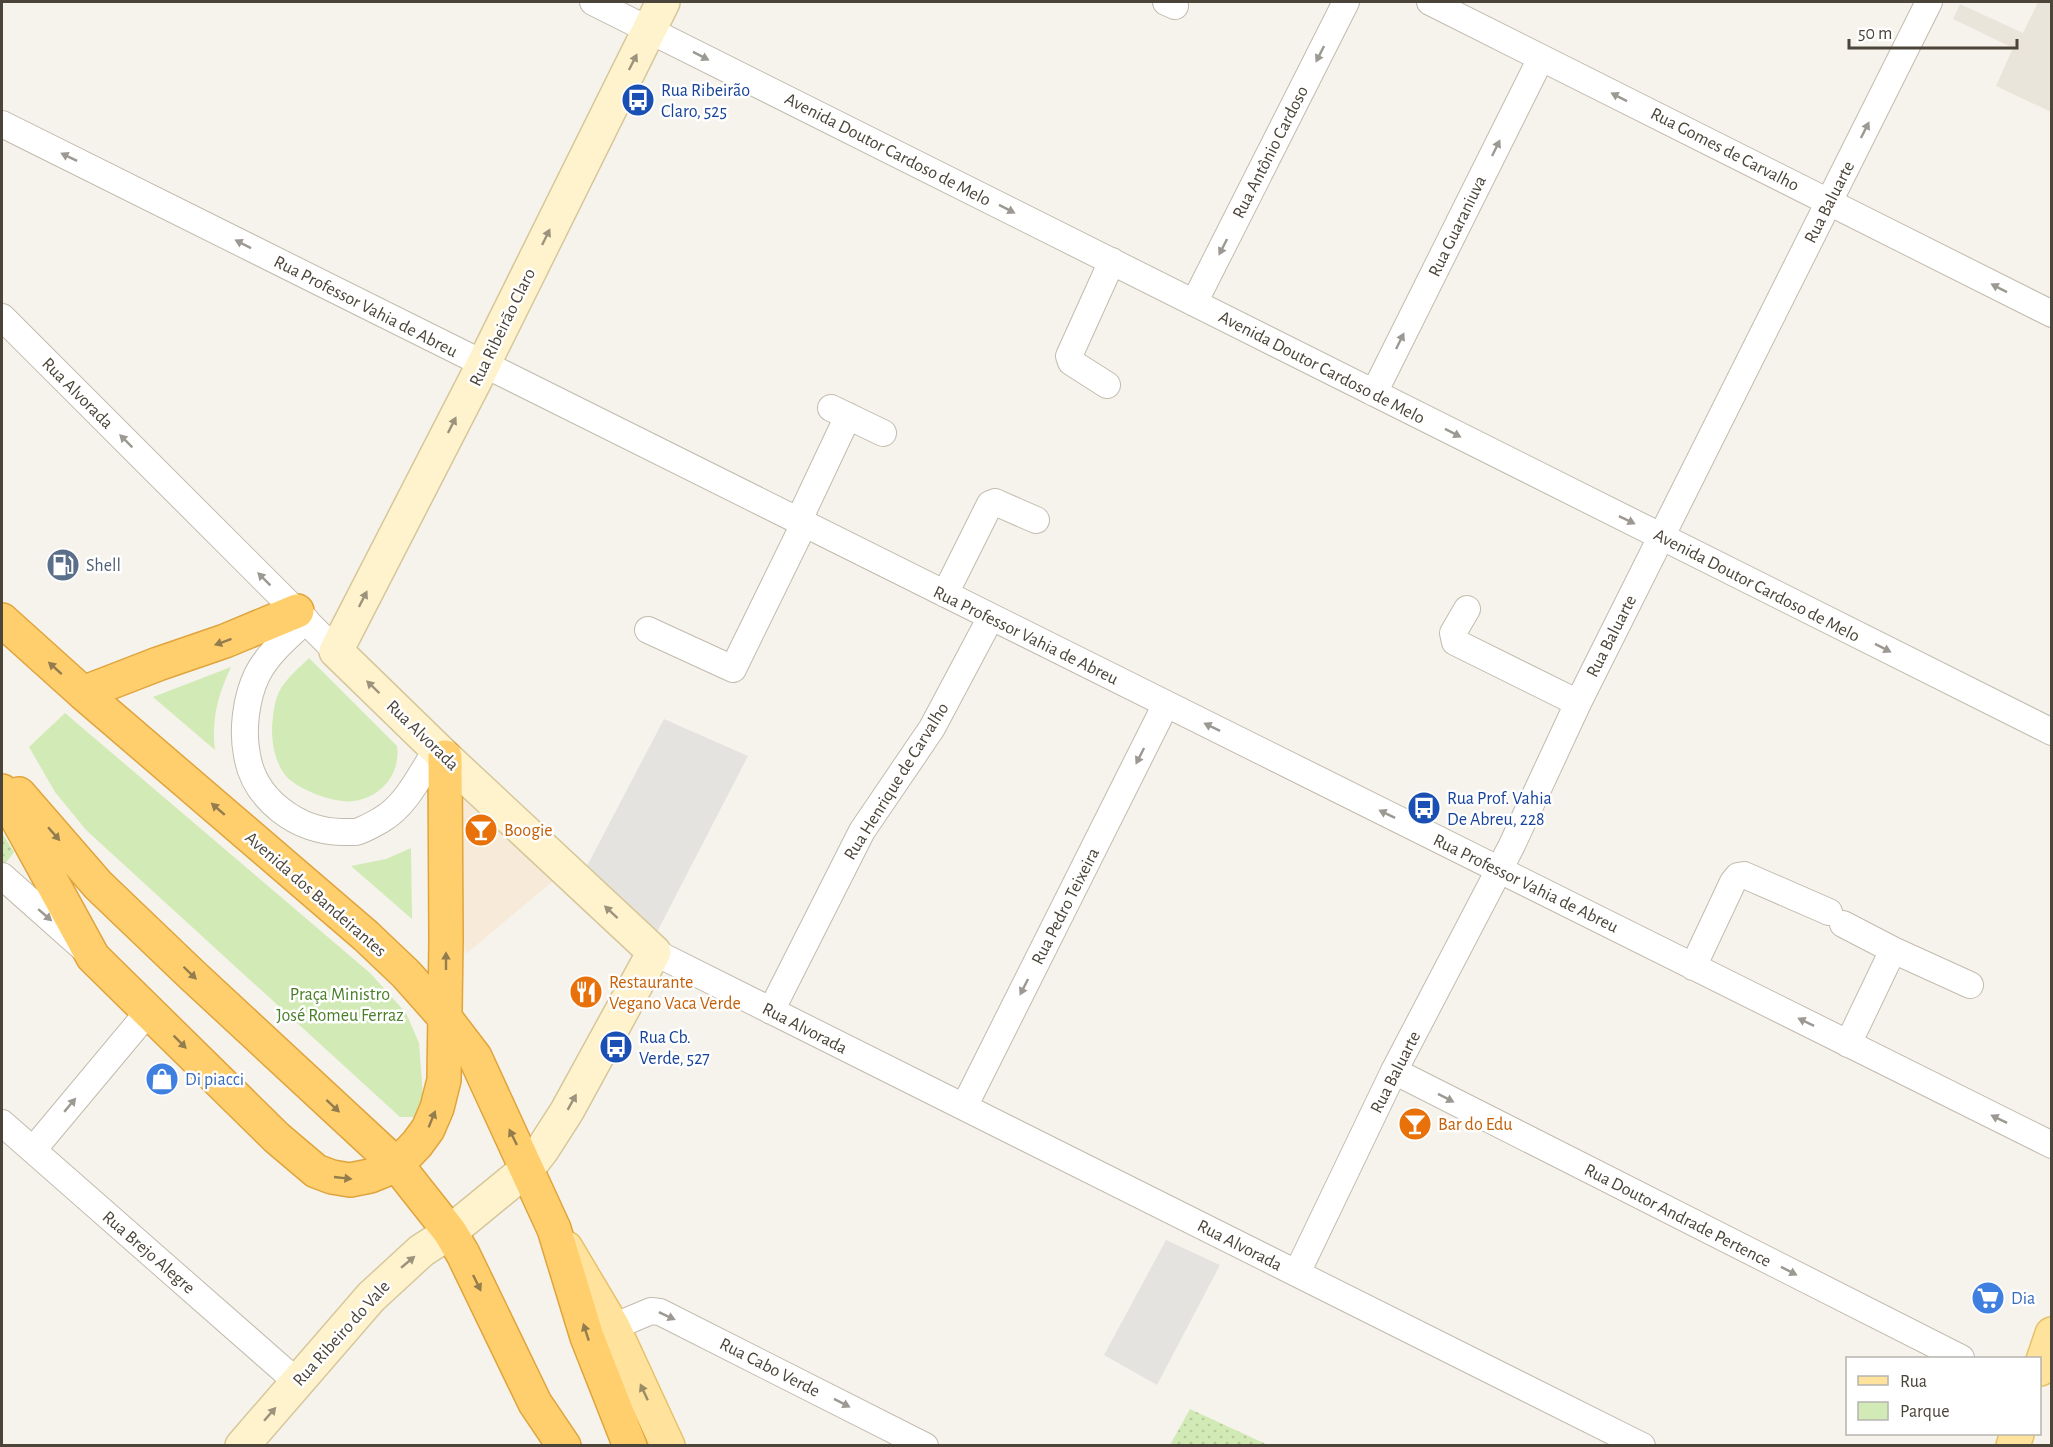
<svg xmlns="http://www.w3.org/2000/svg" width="2053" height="1447" font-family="'Alegreya Sans',sans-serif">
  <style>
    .residential { fill: #eae5da }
    .commercial { fill: #f7ead8 }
    .grass { fill: url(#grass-dots) }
    .green { fill: #d2eab5 }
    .parking { fill: #e5e3e0 }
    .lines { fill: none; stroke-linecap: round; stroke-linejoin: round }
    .street-casing { stroke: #c2bbae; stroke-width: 28 }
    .secondary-casing { stroke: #d6c79b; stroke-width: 36 }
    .primary-casing { stroke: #e6c16a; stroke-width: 36 }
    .highway-casing { stroke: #e0a43c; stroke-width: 36 }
    .street { stroke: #fff; stroke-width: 26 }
    .secondary { stroke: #fff3cd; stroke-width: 33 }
    .primary { stroke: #ffe39c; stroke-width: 33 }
    .highway { stroke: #ffcf6e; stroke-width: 33 }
    .oneway { fill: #9c9892 }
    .oneway2 { fill: #9c937c }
    .oneway3 { fill: #937c4e }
    .oneway4 { fill: #9c8c66 }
    .labels { text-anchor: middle; stroke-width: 5; stroke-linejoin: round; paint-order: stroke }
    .transit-label { font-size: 18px; fill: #164399; stroke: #fff; text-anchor: start }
    .street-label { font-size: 18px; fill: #4b4439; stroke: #fff }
    .service-label { font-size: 18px; fill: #4e5e75; stroke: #fff; text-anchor: start }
    .food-label { font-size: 18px; fill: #c56008; stroke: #fff; text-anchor: start }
    .park-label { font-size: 18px; fill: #4a7f2a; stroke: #fff }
    .shop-label { font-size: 18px; fill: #366cbe; stroke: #fff; text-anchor: start }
  </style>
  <defs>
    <pattern id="grass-dots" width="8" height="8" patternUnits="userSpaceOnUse" patternTransform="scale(1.5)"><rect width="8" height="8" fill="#d2eab5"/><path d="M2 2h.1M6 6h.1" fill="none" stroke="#b6ca9c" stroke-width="1.8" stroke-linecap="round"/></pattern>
  </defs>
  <rect width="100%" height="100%" fill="#f6f3ec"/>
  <path class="residential" d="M2038,2H2051V112L1996,86L2013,48L1953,19L1960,4L2023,33Z"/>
  <path class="commercial" d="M455,780L553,881L466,954L462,938Z"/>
  <path class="grass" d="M2,833L14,852L2,868Z
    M1190,1409L1268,1445H1170Z"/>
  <path class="green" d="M309,658L397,746C401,774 381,797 354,801C336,804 298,790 286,776C275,762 272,745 272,728C273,715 274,700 281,688C288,677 300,667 309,658Z
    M231,667C218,694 211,721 215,750L153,697Z
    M65,713L370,973L406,1013L419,1043L423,1096L414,1117H400L86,830L55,792L29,747Z
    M411,848L412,919L351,866L386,859Z"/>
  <path class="parking" d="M664,719L748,756L656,934L587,866Z
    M1166,1240L1220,1265L1157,1385L1104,1355Z"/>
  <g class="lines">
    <g class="street-casing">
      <path id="street" d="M593,2L2052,732
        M1166,2L1175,6
        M1430,2L2052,314
        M2,124L2052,1145
        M1194,303L1346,2
        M2,317L336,651
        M1107,385L1071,362L1069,356L1112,261
        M1374,393L1541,58
        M831,408L883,433
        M798,522L848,416
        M945,594L990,504L995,502L1036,520
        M1467,609L1453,633L1455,642L1578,703
        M306,620C289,636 268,653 257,675C246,698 242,730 247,755C254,800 299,832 342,832C346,832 352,832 356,832C364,830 374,824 381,820C407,805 421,773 437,749
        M648,630L733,669L804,524
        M2,876L82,947
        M1843,924L1893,950L1970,985
        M654,952L1642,1446
        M1693,967L1733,882L1738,876L1744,875L1829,912
        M771,1011L862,831L932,728L991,617
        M1848,1044L1893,950
        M1394,1071L1961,1358
        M964,1107L1166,704
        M2,1123L297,1382
        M33,1150L149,1011
        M1297,1273L1394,1071L1511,847L1578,703L1929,2
        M613,1327L651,1311L660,1312L925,1446"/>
    </g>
    <g class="secondary-casing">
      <path id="secondary" d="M242,1446L371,1297L421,1251L450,1232L528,1168L542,1150L567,1111L654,952L445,757L336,651L483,365L663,2"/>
    </g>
    <g class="primary-casing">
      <path id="primary" d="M566,1248L613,1327L668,1446
        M2040,1369L2052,1334
        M2013,1446L2017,1434"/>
    </g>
    <g class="highway-casing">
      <path id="highway" d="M2,620L83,693L366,936L406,974L446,1019L475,1057L554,1229L587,1337L630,1446
        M83,693L158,664L225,641L297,611
        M2,791L93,957L277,1138L316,1171L332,1177L350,1180L370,1176L397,1165L417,1144L428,1129L437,1108L444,1080L446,940L445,757
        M19,794L98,885L191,974L397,1165L450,1232L463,1254L535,1403L564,1446"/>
    </g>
    <use href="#street" class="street"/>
    <use href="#secondary" class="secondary"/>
    <use href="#primary" class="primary"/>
    <use href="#highway" class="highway"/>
  </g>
  <defs><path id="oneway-solid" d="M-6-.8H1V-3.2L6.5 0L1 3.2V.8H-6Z" transform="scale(1.5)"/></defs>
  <g class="oneway">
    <use href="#oneway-solid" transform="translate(1320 54) rotate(117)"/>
    <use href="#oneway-solid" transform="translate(701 56) rotate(27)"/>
    <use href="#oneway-solid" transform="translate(1619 97) rotate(-153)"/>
    <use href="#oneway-solid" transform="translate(1865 130) rotate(-63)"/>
    <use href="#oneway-solid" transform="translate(1496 148) rotate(-64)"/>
    <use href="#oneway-solid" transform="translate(69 157) rotate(-154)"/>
    <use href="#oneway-solid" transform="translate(1007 209) rotate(27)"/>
    <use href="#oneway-solid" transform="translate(243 244) rotate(-153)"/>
    <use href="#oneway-solid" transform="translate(1223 247) rotate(117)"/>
    <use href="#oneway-solid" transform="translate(1999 288) rotate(-153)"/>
    <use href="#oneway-solid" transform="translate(1400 341) rotate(-64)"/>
    <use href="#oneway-solid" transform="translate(1453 433) rotate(27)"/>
    <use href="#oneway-solid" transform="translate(126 441) rotate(-135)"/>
    <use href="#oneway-solid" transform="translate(1627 520) rotate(26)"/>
    <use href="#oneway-solid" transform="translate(264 579) rotate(-135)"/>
    <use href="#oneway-solid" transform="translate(1883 648) rotate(27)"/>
    <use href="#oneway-solid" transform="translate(1212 727) rotate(-154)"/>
    <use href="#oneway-solid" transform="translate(1140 756) rotate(117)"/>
    <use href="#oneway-solid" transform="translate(1387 814) rotate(-154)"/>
    <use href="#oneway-solid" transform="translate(45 915) rotate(41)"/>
    <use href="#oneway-solid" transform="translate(1024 987) rotate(117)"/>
    <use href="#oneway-solid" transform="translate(1806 1022) rotate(-154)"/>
    <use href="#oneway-solid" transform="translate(1446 1098) rotate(27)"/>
    <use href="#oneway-solid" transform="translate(70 1105) rotate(-50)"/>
    <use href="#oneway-solid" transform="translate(1999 1119) rotate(-154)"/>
    <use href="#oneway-solid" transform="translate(1789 1271) rotate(27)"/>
    <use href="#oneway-solid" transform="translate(667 1316) rotate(25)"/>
    <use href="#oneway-solid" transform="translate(842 1403) rotate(27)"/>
  </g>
  <g class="oneway2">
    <use href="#oneway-solid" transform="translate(633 62) rotate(-63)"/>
    <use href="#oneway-solid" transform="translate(546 237) rotate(-64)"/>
    <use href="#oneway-solid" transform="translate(452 425) rotate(-63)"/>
    <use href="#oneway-solid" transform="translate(363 599) rotate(-63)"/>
    <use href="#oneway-solid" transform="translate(373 687) rotate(-136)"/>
    <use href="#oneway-solid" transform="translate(611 912) rotate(-137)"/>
    <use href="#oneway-solid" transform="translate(572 1102) rotate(-61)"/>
    <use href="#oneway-solid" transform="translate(408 1262) rotate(-40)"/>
    <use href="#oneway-solid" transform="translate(270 1414) rotate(-49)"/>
  </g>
  <g class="oneway3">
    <use href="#oneway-solid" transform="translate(223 642) rotate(160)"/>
    <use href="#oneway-solid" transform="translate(55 668) rotate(-138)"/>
    <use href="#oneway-solid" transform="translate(218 809) rotate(-139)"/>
    <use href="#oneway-solid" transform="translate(54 834) rotate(49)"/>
    <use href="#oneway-solid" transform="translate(446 961) rotate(-90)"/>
    <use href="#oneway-solid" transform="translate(190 973) rotate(44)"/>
    <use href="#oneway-solid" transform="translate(180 1042) rotate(45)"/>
    <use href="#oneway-solid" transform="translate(333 1106) rotate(43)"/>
    <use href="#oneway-solid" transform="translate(432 1119) rotate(-68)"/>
    <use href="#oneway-solid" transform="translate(513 1137) rotate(-116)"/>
    <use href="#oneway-solid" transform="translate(343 1178) rotate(6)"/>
    <use href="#oneway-solid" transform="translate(477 1283) rotate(64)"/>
    <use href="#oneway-solid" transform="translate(586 1332) rotate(-108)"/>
  </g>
  <use class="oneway4" href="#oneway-solid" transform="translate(644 1392) rotate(-115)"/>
  <defs>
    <g id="bus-disc" transform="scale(1.725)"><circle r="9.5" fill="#1a4fb4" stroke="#fff"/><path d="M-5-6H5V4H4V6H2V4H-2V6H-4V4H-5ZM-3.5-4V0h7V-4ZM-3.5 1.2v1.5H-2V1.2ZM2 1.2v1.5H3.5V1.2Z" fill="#fff"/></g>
    <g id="fuel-disc" transform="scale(1.725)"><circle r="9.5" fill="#5c6f8a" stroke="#fff"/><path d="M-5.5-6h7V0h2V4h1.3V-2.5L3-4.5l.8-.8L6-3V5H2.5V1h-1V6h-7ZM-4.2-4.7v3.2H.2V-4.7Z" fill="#fff"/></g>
    <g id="bar-disc" transform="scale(1.725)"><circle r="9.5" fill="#e8710a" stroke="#fff"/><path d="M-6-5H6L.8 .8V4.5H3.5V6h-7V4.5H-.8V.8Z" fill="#fff"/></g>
    <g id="restaurant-disc" transform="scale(1.725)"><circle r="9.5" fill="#e8710a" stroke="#fff"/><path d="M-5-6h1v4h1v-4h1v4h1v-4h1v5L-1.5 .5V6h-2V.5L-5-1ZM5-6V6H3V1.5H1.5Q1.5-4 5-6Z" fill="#fff"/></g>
    <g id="shop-disc" transform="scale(1.725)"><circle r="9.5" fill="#3f7fe0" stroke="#fff"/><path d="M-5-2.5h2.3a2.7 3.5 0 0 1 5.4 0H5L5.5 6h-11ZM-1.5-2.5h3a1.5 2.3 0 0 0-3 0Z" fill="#fff"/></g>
    <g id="supermarket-disc" transform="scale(1.725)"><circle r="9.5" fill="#3f7fe0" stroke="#fff"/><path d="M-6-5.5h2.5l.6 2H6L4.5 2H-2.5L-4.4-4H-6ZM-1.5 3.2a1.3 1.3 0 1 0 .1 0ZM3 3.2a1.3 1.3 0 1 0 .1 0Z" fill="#fff"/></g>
  </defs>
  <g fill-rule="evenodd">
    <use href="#bus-disc" x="638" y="100"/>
    <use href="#fuel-disc" x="63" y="565"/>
    <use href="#bus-disc" x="1424" y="808"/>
    <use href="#bar-disc" x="481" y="830"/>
    <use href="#restaurant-disc" x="586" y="992"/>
    <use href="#bus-disc" x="616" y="1047"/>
    <use href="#shop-disc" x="162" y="1079"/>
    <use href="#bar-disc" x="1415" y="1124"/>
    <use href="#supermarket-disc" x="1988" y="1298"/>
  </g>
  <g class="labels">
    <g class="transit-label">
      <text x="661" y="96">Rua Ribeirão<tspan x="661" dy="21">Claro, 525</tspan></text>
      <text x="1447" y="804">Rua Prof. Vahia<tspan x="1447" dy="21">De Abreu, 228</tspan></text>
      <text x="639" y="1043">Rua Cb.<tspan x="639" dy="21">Verde, 527</tspan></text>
    </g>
    <g class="street-label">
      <text transform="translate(888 149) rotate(27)" y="6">Avenida Doutor Cardoso de Melo</text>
      <text transform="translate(1725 149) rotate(27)" y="6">Rua Gomes de Carvalho</text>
      <text transform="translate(1270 152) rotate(-63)" y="6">Rua Antônio Cardoso</text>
      <text transform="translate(1829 202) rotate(-63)" y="6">Rua Baluarte</text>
      <text transform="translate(1457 226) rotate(-64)" y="6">Rua Guaraniuva</text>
      <text transform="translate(366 306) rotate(27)" y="6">Rua Professor Vahia de Abreu</text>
      <text transform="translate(502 327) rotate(-64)" y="6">Rua Ribeirão Claro</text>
      <text transform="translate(1322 367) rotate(27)" y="6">Avenida Doutor Cardoso de Melo</text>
      <text transform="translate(78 393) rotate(45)" y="6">Rua Alvorada</text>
      <text transform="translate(1757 585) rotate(27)" y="6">Avenida Doutor Cardoso de Melo</text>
      <text transform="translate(1026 635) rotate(26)" y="6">Rua Professor Vahia de Abreu</text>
      <text transform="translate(1611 636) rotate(-63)" y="6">Rua Baluarte</text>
      <text transform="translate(423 735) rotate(44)" y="6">Rua Alvorada</text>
      <text transform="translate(896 781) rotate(-58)" y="6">Rua Henrique de Carvalho</text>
      <text transform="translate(1526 883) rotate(26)" y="6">Rua Professor Vahia de Abreu</text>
      <text transform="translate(316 894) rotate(41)" y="6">Avenida dos Bandeirantes</text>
      <text transform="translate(1065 906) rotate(-63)" y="6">Rua Pedro Teixeira</text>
      <text transform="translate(805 1028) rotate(27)" y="6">Rua Alvorada</text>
      <text transform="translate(1395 1072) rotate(-63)" y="6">Rua Baluarte</text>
      <text transform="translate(1678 1215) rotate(27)" y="6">Rua Doutor Andrade Pertence</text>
      <text transform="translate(1240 1245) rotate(27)" y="6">Rua Alvorada</text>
      <text transform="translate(149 1252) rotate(41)" y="6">Rua Brejo Alegre</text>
      <text transform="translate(341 1333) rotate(-48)" y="6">Rua Ribeiro do Vale</text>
      <text transform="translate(770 1367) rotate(27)" y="6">Rua Cabo Verde</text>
    </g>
    <g class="service-label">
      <text x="86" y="571">Shell</text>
    </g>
    <g class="food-label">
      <text x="504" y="836">Boogie</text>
      <text x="609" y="988">Restaurante<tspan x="609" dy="21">Vegano Vaca Verde</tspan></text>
      <text x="1438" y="1130">Bar do Edu</text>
    </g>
    <g class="park-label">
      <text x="340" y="1000">Praça Ministro<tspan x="340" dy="21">José Romeu Ferraz</tspan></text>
    </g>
    <g class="shop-label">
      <text x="185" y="1085">Di piacci</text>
      <text x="2011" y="1304">Dia</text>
    </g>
  </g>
  <rect width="2053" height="1447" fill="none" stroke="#4b4439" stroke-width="6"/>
  <rect x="1846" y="1357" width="195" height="78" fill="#ffffff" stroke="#b7b4b0" stroke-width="1.5"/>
  <rect x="1858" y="1376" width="30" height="9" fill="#ffe39c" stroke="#b7b4b0" stroke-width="1.5"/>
  <text x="1900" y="1387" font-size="18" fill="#4b4439">Rua</text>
  <rect x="1858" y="1402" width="30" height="18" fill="#d2eab5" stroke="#b7b4b0" stroke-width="1.5"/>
  <text x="1900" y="1417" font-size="18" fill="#4b4439">Parque</text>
  <path d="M1849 39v9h168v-9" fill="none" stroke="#4b4439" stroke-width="3"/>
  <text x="1858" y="39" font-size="18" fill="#4b4439" stroke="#ffffff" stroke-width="4.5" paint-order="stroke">50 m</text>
</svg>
